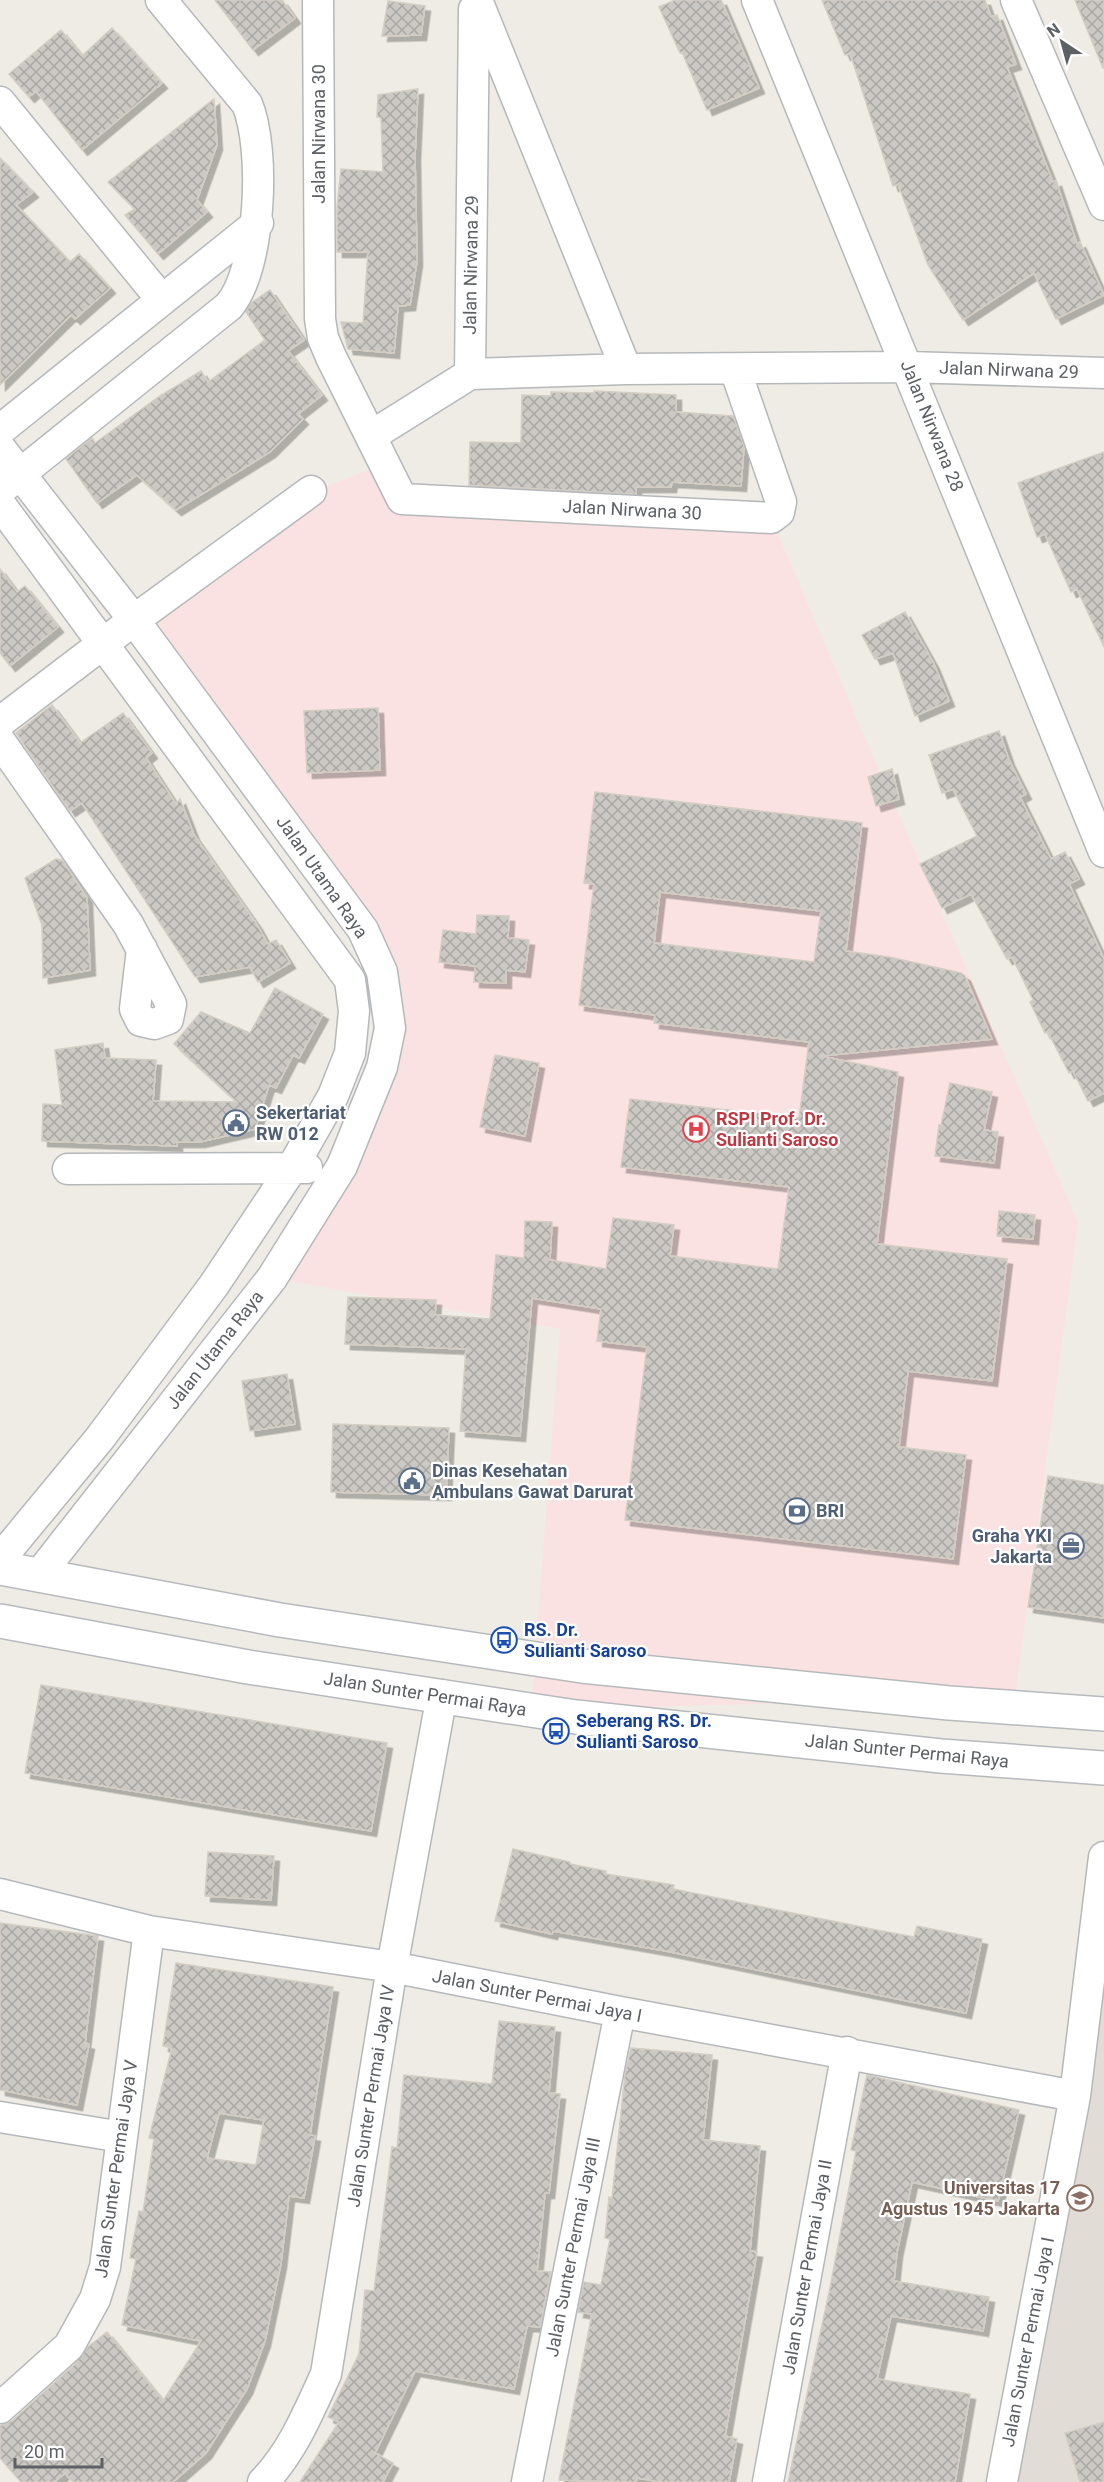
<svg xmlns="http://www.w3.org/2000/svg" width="1104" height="2482" font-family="Roboto,sans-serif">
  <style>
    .education { fill: #e1ddd6 }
    .medical { fill: #fbe2e2 }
    .building { fill: url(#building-cross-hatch); stroke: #d3cdc3; stroke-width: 1.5; fill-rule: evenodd; filter: url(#shadow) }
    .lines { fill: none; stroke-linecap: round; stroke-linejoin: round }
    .street-casing { stroke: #b5b8bb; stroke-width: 33 }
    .secondary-casing { stroke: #b6babe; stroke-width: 36 }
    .street { stroke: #fff; stroke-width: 30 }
    .secondary { stroke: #fff; stroke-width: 33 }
    .labels { text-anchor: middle; stroke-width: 4.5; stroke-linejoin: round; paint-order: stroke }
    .street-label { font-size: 18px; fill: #5d6165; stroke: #fff }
    .service-label { font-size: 18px; font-weight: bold; fill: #4e5e75; stroke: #fff; text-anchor: start }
    .health-label { font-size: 18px; font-weight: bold; fill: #be3a42; stroke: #fff; text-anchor: start }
    .transit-label { font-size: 18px; font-weight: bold; fill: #164399; stroke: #fff; text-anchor: start }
    .education-label { font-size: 18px; font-weight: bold; fill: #785e54; stroke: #fff; text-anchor: end }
  </style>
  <defs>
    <pattern id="building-cross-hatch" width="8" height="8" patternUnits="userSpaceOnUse" patternTransform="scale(1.5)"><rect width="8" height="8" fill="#ccc9c4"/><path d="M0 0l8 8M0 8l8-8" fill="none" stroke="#a9a7a3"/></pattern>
    <filter id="shadow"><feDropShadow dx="5.5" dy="5.5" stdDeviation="0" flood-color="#0004"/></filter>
  </defs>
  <rect width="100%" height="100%" fill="#efece5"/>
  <path class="education" d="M1104,1844V2482H1002Z"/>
  <path class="medical" d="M385,464L402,499L771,518L865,738L1078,1222L1015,1697L531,1710L560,1329L272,1278L382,1067V972L134,620L314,491Z"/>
  <path class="building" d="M215,0H282L295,18L253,50Z
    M675,0H721L759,88L707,110L682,52L680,53L659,7Z
    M822,0H985L991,17L997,15L1016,64L1007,67L1053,182L1056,181L1077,244L1080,242L1104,295L1056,319L1034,273L963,320L928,265L898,184L893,186L850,53L845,55Z
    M1075,0H1104V68H1103Z
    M388,1L425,6L421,35L382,36Z
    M112,28L162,83L82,150L36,91L29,97L9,74L61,30L82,56Z
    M418,89L415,156L417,261L410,305L398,306L394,353L348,349L341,322L363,323L368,252H337V207L341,169L383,172L381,118L377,117L378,95Z
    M214,99L217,145L197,200L207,212L158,254L125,215L135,209L108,182Z
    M0,158L33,192L16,205L70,262L79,254L110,288L75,319L71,315L0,385Z
    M270,290L304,340L288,351L322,395L298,414L303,419L270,452L176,510L137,475L97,503L66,459L92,438L95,443L160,396L201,371L208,382L265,340L246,312L251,303Z
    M594,391L676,395V412L733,416L744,446L741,486L672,482L671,487H636V494L469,485L470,442L521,443L522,395L551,396V392L594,393Z
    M1104,452V647L1077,589L1071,592L1045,534L1037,537L1018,483Z
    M0,569L17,592L25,586L58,627L10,666L0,653Z
    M905,612L934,664L949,701L915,716L893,653L875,659L862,635Z
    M52,705L80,743L123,713L152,753L146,758L176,804L180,799L194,835L256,923L268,944L276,940L290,963L258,982L250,967L195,977L82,803L70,811L16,733Z
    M378,708L380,770L307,773L304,711Z
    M999,731L1009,760L1026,794L1020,797L1051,859L1065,852L1079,879L1069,884L1104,959V1093L1088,1101L1073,1071L1069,1073L1048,1032L1045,1033L1030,1002L1033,1000L1012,957L1007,959L971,894L942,908L920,864L977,836L953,789L942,793L929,755Z
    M892,769L899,799L876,806L868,777Z
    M595,792L862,823L846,951L889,957L961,973L965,976L992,1039L821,1056L898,1072L877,1244L1007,1259L992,1381L908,1371L899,1447L966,1455L953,1559L625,1520L647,1347L597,1341L601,1309L532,1298L520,1436L460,1431L466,1349L345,1344L348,1297L436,1300L435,1315L490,1319L496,1255L524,1258L525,1221L552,1222L550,1260L606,1269L613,1218L674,1225L670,1256L778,1269L789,1187L621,1167L630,1099L799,1118L809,1042L654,1023L655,1015L579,1005L594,884L584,883ZM660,892L821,911L814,962L654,943Z
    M56,859L62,860L87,898L90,970L43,978L42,925L25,878Z
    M477,915L509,916L508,938L529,940L525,972L506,970V983L474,982L475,966L439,962L443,930L476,934Z
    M275,988L323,1014L299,1058L293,1055L276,1088L269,1085L255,1129L200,1142H177V1146L42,1141L43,1104L62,1105L55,1050L103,1043L105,1058L156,1060L153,1101L237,1102L174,1044L201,1012L250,1033Z
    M495,1055L539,1063L525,1136L480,1127Z
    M950,1083L992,1092L984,1130L998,1132L994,1163L935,1156L939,1125H941Z
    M999,1211L1035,1215L1033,1239L997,1236Z
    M287,1374L295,1424L250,1431L242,1381Z
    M333,1424L449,1428L446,1495L331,1492Z
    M1048,1476L1104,1485V1618L1028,1607Z
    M41,1685L387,1743L371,1831L25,1773Z
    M513,1849L570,1862V1864L606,1871V1874L674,1885L673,1889L877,1930L914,1937L917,1926L982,1939L966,2013L666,1951L553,1931L552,1934L495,1921Z
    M208,1852L274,1856L271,1900L205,1896Z
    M0,1923L98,1936L85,2043L89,2044L77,2105L0,2090Z
    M176,1963L333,1987L310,2135L315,2136L304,2198L289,2196L281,2263L265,2341L247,2389L206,2453L173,2482H73L65,2473L54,2482H21L0,2458V2426L12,2421L74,2365L88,2347L107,2332L163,2401L201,2341L122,2325L136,2259L130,2258L139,2211L143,2212L154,2139L149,2138L172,2048L163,2046ZM219,2113L264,2120L256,2165L207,2158Z
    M499,2021L555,2027L549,2093L560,2094L549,2193H545L537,2271L551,2272L550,2275L540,2327L527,2326L514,2389L415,2371L375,2453L393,2463L383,2482H300L339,2422L328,2417L359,2354L365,2290L374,2291L392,2147L397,2148L404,2075L492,2084Z
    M631,2048L712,2055L703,2140L760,2146L750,2251L757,2252L725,2436L737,2439L729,2482H661L637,2478L636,2482L559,2480L592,2314L578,2312L584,2282L601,2285L610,2239L605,2238L609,2197L612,2198L625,2075Z
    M867,2075L1019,2110L998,2201L912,2182L897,2252L894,2281L989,2297L983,2331L891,2316L877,2379L970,2394L955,2482H788L829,2293L856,2151L851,2150Z
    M1104,2422V2482H1080L1065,2433Z"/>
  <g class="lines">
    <g class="street-casing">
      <path id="street" d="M318,0L320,319L323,338L331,357L402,499L771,518L779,512L781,502L735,369
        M477,0L626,369
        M757,0L1104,852
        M1016,0L1104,205
        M0,102L162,300
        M470,374L626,369L908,367L1104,373
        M470,374L474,9
        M0,430L258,223
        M371,436L470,374
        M0,448L134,620L363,930L382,972L390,1028L382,1067L342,1166L272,1278L39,1575
        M5,486L229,306C261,268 266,149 247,104L161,0
        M0,504L350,980L354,1011L350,1053L333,1096L292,1168L214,1285L100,1438L0,1559
        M0,722L134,620L311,491
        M0,741L128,924L171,1004L168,1019L154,1024L141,1021L135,1009L142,949
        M68,1169L307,1168
        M0,1894L149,1931L392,1967L620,2012L1075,2096L1002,2482
        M1075,2096L1104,1857
        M0,2117L122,2137
        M0,2408L69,2346L95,2299L105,2267L149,1931
        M263,2482C292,2453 309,2411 326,2374L392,1967L442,1695
        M527,2482L620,2012
        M768,2482L847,2052"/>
    </g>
    <g class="secondary-casing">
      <path id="secondary" d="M0,1568L280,1620L582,1666L949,1703L1104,1714
        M0,1621L248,1667L576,1717L941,1756L1104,1768"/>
    </g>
    <use href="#street" class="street"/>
    <use href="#secondary" class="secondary"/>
  </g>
  <defs>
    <g id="civic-ring" transform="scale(1.35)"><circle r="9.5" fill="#fff" stroke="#5c6f8a" stroke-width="1.5"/><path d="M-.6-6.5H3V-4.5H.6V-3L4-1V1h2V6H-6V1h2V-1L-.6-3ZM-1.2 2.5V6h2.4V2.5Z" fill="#5c6f8a"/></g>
    <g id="hospital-ring" transform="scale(1.35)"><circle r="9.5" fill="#fff" stroke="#e0444e" stroke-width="1.5"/><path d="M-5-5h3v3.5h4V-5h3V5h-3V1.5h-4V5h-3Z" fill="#e0444e"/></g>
    <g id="bank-ring" transform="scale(1.35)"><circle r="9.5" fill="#fff" stroke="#5c6f8a" stroke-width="1.5"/><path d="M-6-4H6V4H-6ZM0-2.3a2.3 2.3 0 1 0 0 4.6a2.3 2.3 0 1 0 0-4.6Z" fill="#5c6f8a"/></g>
    <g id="office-ring" transform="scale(1.35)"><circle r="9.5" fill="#fff" stroke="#5c6f8a" stroke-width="1.5"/><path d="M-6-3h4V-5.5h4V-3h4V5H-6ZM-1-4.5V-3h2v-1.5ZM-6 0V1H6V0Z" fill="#5c6f8a"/></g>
    <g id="bus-ring" transform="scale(1.35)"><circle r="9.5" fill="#fff" stroke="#1a4fb4" stroke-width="1.5"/><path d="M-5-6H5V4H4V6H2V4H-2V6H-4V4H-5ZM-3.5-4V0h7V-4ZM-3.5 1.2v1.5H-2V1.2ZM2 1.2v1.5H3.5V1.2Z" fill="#1a4fb4"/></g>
    <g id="university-ring" transform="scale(1.35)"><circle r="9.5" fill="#fff" stroke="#8d6e63" stroke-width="1.5"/><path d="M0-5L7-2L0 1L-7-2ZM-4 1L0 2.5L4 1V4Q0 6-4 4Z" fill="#8d6e63"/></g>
  </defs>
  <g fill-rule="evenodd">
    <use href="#civic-ring" x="236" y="1123"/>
    <use href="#hospital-ring" x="696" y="1129"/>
    <use href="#civic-ring" x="412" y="1481"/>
    <use href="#bank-ring" x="797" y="1511"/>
    <use href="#office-ring" x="1071" y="1546"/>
    <use href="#bus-ring" x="504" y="1640"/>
    <use href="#bus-ring" x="556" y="1731"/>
    <use href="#university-ring" x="1080" y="2198"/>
  </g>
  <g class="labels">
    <g class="street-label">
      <text transform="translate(319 134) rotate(-90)" y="6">Jalan Nirwana 30</text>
      <text transform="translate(471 265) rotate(-89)" y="6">Jalan Nirwana 29</text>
      <text transform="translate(1009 370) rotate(2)" y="6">Jalan Nirwana 29</text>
      <text transform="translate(932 426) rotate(68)" y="6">Jalan Nirwana 28</text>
      <text transform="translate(632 510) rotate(3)" y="6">Jalan Nirwana 30</text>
      <text transform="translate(322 877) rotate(55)" y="6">Jalan Utama Raya</text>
      <text transform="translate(215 1350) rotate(-52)" y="6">Jalan Utama Raya</text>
      <text transform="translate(425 1694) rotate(9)" y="6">Jalan Sunter Permai Raya</text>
      <text transform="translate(907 1751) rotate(6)" y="6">Jalan Sunter Permai Raya</text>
      <text transform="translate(537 1996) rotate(11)" y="6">Jalan Sunter Permai Jaya I</text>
      <text transform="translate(371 2096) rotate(-81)" y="6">Jalan Sunter Permai Jaya IV</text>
      <text transform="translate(116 2169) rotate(-82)" y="6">Jalan Sunter Permai Jaya V</text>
      <text transform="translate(573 2247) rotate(-79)" y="6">Jalan Sunter Permai Jaya III</text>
      <text transform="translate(807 2267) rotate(-80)" y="6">Jalan Sunter Permai Jaya II</text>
      <text transform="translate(1028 2342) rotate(-79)" y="6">Jalan Sunter Permai Jaya I</text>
    </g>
    <g class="service-label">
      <text x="256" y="1119">Sekertariat<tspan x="256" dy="21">RW 012</tspan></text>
      <text x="432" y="1477">Dinas Kesehatan<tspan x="432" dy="21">Ambulans Gawat Darurat</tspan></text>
      <text x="816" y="1517">BRI</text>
      <text x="1052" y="1542" text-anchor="end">Graha YKI<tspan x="1052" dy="21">Jakarta</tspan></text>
    </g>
    <g class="health-label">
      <text x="716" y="1125">RSPI Prof. Dr.<tspan x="716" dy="21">Sulianti Saroso</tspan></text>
    </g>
    <g class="transit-label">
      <text x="524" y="1636">RS. Dr.<tspan x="524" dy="21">Sulianti Saroso</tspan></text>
      <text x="576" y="1727">Seberang RS. Dr.<tspan x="576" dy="21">Sulianti Saroso</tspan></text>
    </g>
    <g class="education-label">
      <text x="1060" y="2194">Universitas 17<tspan x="1060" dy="21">Agustus 1945 Jakarta</tspan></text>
    </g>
  </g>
  <g transform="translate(1062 42) rotate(324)" stroke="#ffffff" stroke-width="4.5" paint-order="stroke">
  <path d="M0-4.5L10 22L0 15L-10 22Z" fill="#5d6165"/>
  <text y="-9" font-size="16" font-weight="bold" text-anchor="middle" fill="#5d6165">N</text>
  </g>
  <path d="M15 2458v9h87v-9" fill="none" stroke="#5d6165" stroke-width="3"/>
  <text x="24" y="2458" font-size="18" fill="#5d6165" stroke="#ffffff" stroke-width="4.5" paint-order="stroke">20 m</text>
</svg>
